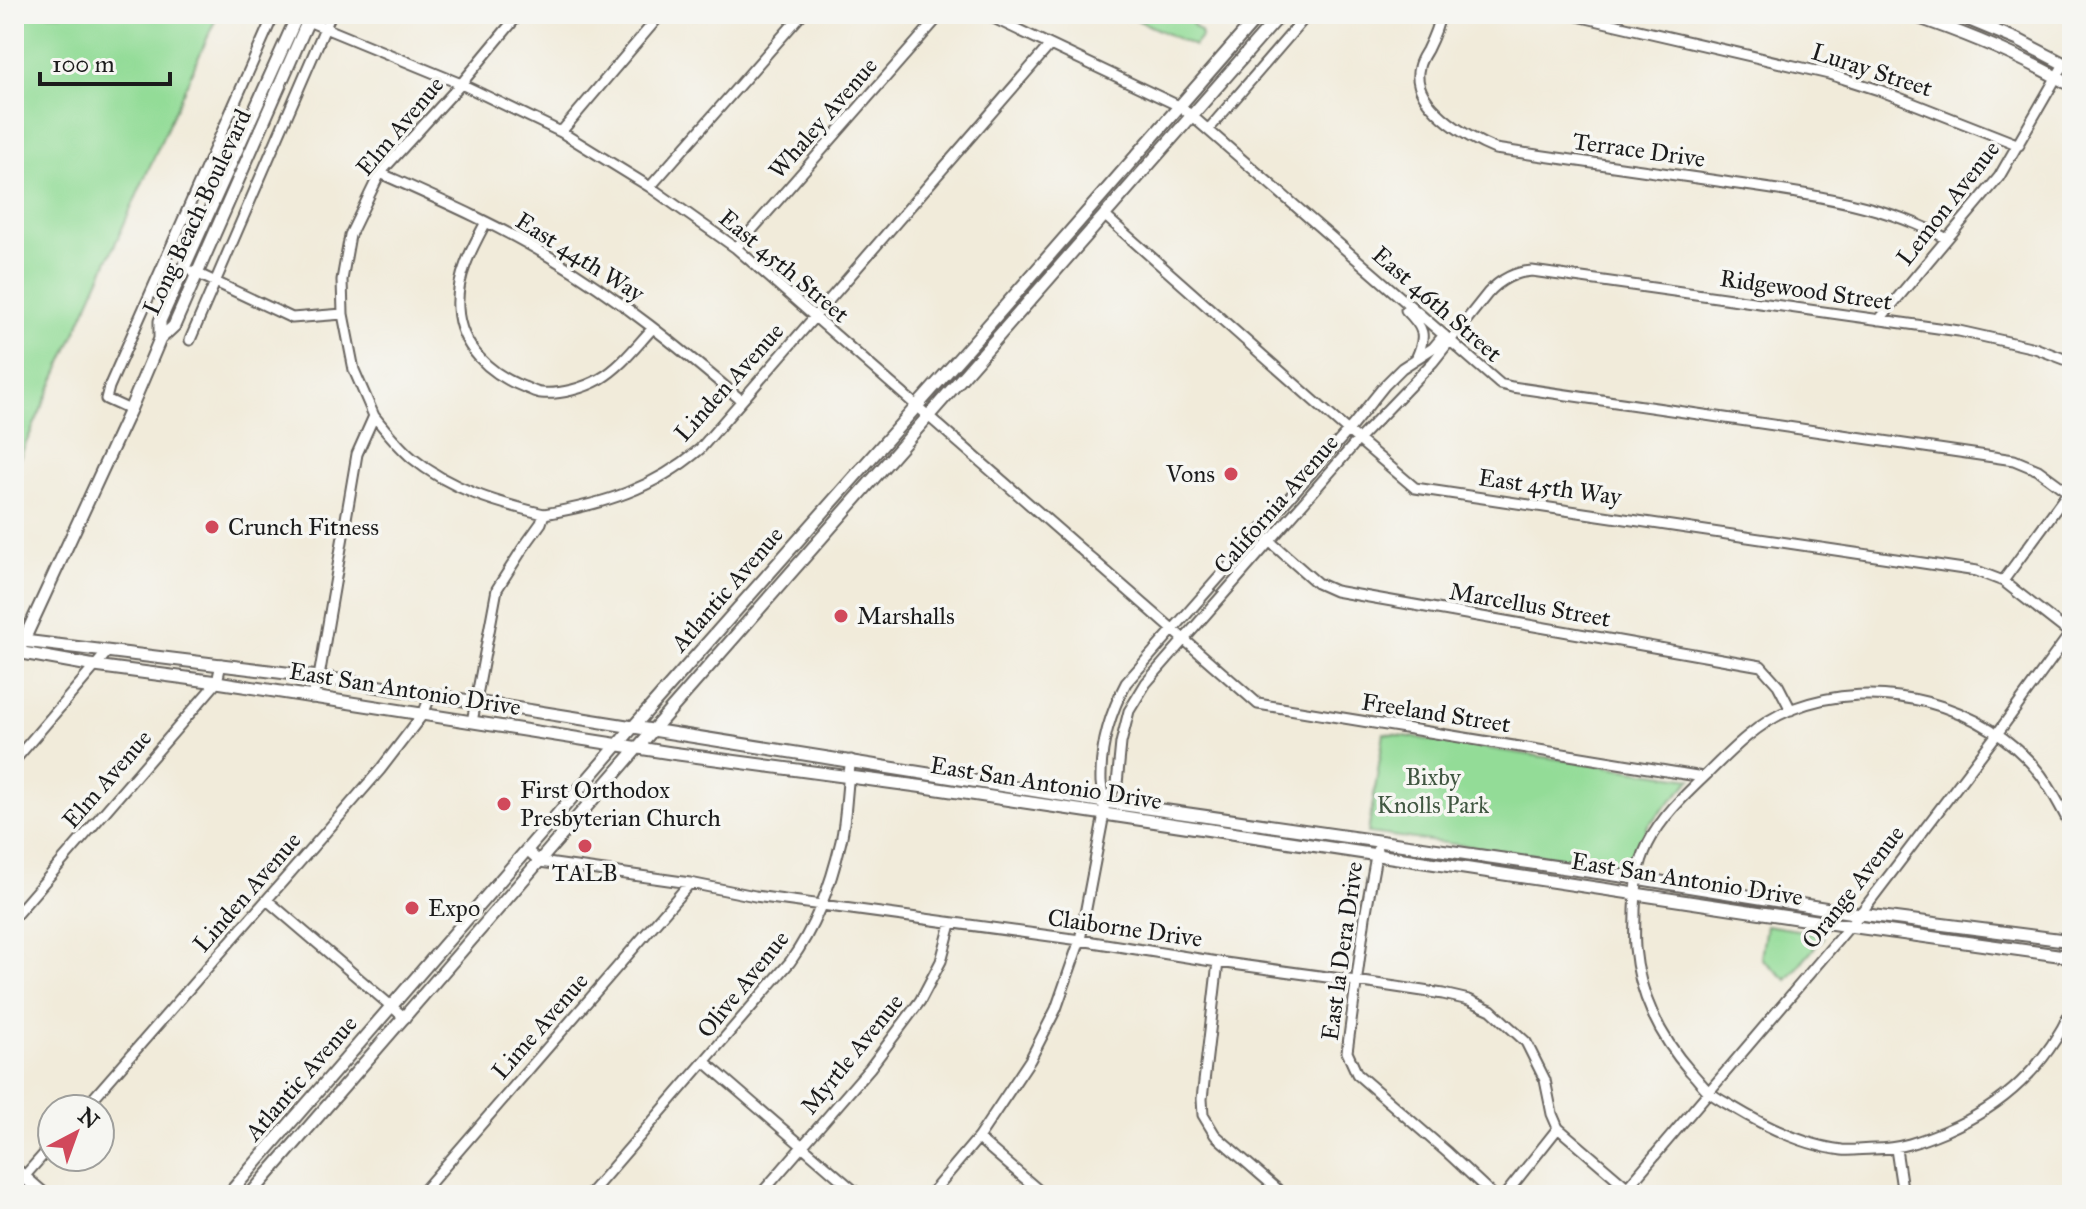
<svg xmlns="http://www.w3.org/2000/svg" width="2086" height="1209" font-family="'IM FELL Great Primer',serif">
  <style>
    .green { fill: #93dc97; stroke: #587c5a; stroke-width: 2 }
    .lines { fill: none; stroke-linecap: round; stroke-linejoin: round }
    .minor-casing { stroke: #67645e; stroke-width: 13 }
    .major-casing { stroke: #67645e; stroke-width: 15 }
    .minor { stroke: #fff; stroke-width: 9 }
    .major { stroke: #fff; stroke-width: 11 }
    .poi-dot { fill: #d1495b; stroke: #f6f6f2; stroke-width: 3 }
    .labels { text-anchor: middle; stroke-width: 7; stroke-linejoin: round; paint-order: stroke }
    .street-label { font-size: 24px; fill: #1c1c1c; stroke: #f6f6f2 }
    .poi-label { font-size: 24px; fill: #1c1c1c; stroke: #f6f6f2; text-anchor: start }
    .park-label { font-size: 24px; fill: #405641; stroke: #f6f6f2 }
  </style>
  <rect width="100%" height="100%" fill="#f6f6f2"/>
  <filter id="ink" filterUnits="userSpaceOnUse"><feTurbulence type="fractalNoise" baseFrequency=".0125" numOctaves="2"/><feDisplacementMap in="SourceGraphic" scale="16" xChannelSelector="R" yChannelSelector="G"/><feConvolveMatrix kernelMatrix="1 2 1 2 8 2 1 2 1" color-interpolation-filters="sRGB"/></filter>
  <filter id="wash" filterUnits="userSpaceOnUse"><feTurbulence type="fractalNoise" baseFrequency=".006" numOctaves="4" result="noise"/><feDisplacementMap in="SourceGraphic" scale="32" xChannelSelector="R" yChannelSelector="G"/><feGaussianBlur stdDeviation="1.8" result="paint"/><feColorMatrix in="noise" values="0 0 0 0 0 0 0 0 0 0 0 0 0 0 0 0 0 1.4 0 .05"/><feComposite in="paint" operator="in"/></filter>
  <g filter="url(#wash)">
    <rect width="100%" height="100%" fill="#f1ebda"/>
    <path class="green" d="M14,14H218L14,470Z
      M1124,14H1200L1192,24L1201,32L1202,36L1194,46Z
      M1384,733L1692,779L1648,825L1629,867L1368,833Z
      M1766,925L1822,934L1823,938L1787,980L1761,958Z"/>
  </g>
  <g filter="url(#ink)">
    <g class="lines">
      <g class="minor-casing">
        <path id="minor" d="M985,14L1179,106L1192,116L1500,384L1512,387L2014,460L2038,470L2068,492
          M1440,14C1438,27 1433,38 1427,50C1424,55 1420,61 1419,67C1409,103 1467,138 1495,149C1570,160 1644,171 1718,181C1795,193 1878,200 1947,239
          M1569,14L1829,74L1879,90L2019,145
          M303,19L461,84L561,132L650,187L736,248L1258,704L1703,777
          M1208,130L1308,14
          M561,132L661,14
          M380,173C438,199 496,224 550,257C619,298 681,349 741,400
          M650,187L802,14
          M1104,215L1348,431L1415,488L1977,571L2003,581L2072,635
          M486,222C472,248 456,277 458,308C460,347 490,374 524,387C530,389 536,393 541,393C560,395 584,388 600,379C621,367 637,345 653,328
          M736,248L941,14
          M192,271L292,318L343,314
          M1406,310C1424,328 1427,335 1416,359
          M1879,320L1999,177L2064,64
          M190,340L331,14
          M130,410L106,399L109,387L274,14
          M374,416C386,431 398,446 412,458C450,489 497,503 544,514
          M1267,539L1317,583L1335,591L1761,666L1778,685L1791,710
          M2003,581L2072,487
          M312,698L319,677L357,454L374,416L354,370L343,314L342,280L350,235L380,173L461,84L519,14
          M472,722L497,589L523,548L541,523L544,514C604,504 653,489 700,449L1050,45
          M14,761L108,651
          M1105,802L1117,784L1121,743L1129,711L1146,683L1358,440L1433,362L1488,293C1500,280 1514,272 1532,271L1959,331L2035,348L2072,362
          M2072,829C2063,811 2053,792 2041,775C1985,702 1877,676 1792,709C1759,722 1733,748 1708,773C1686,794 1662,816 1648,844C1637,866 1636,886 1635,910C1635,923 1634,936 1635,948C1639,994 1660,1037 1690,1071C1696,1077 1701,1084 1707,1090C1714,1097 1724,1102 1733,1107C1766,1127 1803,1145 1842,1150C1852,1151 1863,1149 1873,1149C1900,1149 1921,1141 1945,1131C2004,1106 2045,1067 2072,1009
          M527,850L540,862L690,883L755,896L1080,940L1218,962L1356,981L1443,994L1469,1000L1491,1010L1526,1042L1545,1080L1552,1114L1558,1128L1636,1195
          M1377,850L1365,917L1347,1052L1357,1074L1448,1153L1493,1195
          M267,900L405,1018
          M14,917L217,682L221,664
          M1218,962L1202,1099L1203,1115L1215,1135L1284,1195
          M705,1062L859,1195
          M84,1109L380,770L423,714L431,695
          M978,1138L1044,1195
          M1896,1149L1903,1195
          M14,1188L52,1145
          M420,1195L690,883
          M589,1195L790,962C816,926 831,885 841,841C847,815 846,787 851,760
          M760,1195L870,1068L920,1001L941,961L951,924
          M930,1195L978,1138L1030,1060L1056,1009L1080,940L1104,814C1105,802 1102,793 1101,782C1100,748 1110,713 1126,683L1348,431L1385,385L1402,368L1433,348L1444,335
          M1505,1195L1558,1128
          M1621,1195L1860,914L1997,734L2072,631"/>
      </g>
      <g class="major-casing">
        <path id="major" d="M1908,14C1965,33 2020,55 2072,86
          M1955,14L2018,40L2072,68
          M160,339L174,326L311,14
          M24,641L319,677L1105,802L1636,878L1860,914L2072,941
          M21,646L130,410L160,339V321L298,14
          M17,652L95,666L217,682L671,753L925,787L1849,926L2072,957
          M14,1168L45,1195
          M228,1195L633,727L978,337L1260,14
          M250,1195L652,731L1281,14"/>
      </g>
      <use href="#minor" class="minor"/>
      <use href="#major" class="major"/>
    </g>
  </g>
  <g class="poi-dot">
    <circle cx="1231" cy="474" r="8"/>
    <circle cx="212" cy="527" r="8"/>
    <circle cx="841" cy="616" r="8"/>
    <circle cx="504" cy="804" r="8"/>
    <circle cx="585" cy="846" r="8"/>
    <circle cx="412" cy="908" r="8"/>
  </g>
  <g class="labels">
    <g class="street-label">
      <text transform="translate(1872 70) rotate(18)" y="8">Luray Street</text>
      <text transform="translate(823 118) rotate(-49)" y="8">Whaley Avenue</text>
      <text transform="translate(400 126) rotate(-50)" y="8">Elm Avenue</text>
      <text transform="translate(1639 150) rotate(8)" y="8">Terrace Drive</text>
      <text transform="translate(1948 203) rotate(-52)" y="8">Lemon Avenue</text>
      <text transform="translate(197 212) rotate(-65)" y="8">Long Beach Boulevard</text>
      <text transform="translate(580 257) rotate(32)" y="8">East 44th Way</text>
      <text transform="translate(784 266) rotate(40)" y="8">East 45th Street</text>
      <text transform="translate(1806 290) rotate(8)" y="8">Ridgewood Street</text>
      <text transform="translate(1437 304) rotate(41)" y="8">East 46th Street</text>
      <text transform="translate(729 382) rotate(-48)" y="8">Linden Avenue</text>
      <text transform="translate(1550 487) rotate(8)" y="8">East 45th Way</text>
      <text transform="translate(1276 504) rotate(-49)" y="8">California Avenue</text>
      <text transform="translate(727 589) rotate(-49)" y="8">Atlantic Avenue</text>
      <text transform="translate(1530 605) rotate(10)" y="8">Marcellus Street</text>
      <text transform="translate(405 689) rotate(9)" y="8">East San Antonio Drive</text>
      <text transform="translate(1436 713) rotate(9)" y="8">Freeland Street</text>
      <text transform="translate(107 779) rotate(-49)" y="8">Elm Avenue</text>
      <text transform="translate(1046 783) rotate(9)" y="8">East San Antonio Drive</text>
      <text transform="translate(1687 879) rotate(9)" y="8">East San Antonio Drive</text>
      <text transform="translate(1853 887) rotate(-52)" y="8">Orange Avenue</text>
      <text transform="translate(247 892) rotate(-49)" y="8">Linden Avenue</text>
      <text transform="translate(1125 928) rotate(8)" y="8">Claiborne Drive</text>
      <text transform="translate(1342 951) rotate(-82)" y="8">East la Dera Drive</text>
      <text transform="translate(743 984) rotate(-51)" y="8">Olive Avenue</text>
      <text transform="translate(540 1026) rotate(-49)" y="8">Lime Avenue</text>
      <text transform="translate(852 1054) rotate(-51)" y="8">Myrtle Avenue</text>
      <text transform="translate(301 1078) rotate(-49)" y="8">Atlantic Avenue</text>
    </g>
    <g class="poi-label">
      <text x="1215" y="482" text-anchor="end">Vons</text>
      <text x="228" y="535">Crunch Fitness</text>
      <text x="857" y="624">Marshalls</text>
      <text x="520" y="798">First Orthodox<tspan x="520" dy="28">Presbyterian Church</tspan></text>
      <text x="585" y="881" text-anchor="middle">TALB</text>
      <text x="428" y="916">Expo</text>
    </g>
    <g class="park-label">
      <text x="1433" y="785">Bixby<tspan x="1433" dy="28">Knolls Park</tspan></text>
    </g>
  </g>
  <rect width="2086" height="1209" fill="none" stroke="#f6f6f2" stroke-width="48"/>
  <g transform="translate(76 1133) rotate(41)"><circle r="38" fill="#f6f6f2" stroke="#9f9f9c" stroke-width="2"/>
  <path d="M0-6L14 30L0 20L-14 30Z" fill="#d1495b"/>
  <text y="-12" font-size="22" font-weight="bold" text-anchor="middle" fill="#1c1c1c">N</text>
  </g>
  <path d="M40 72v12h130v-12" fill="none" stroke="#1c1c1c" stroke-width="4"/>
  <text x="52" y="72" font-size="24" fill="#1c1c1c" stroke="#f6f6f2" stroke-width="6" paint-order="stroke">100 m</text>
</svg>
